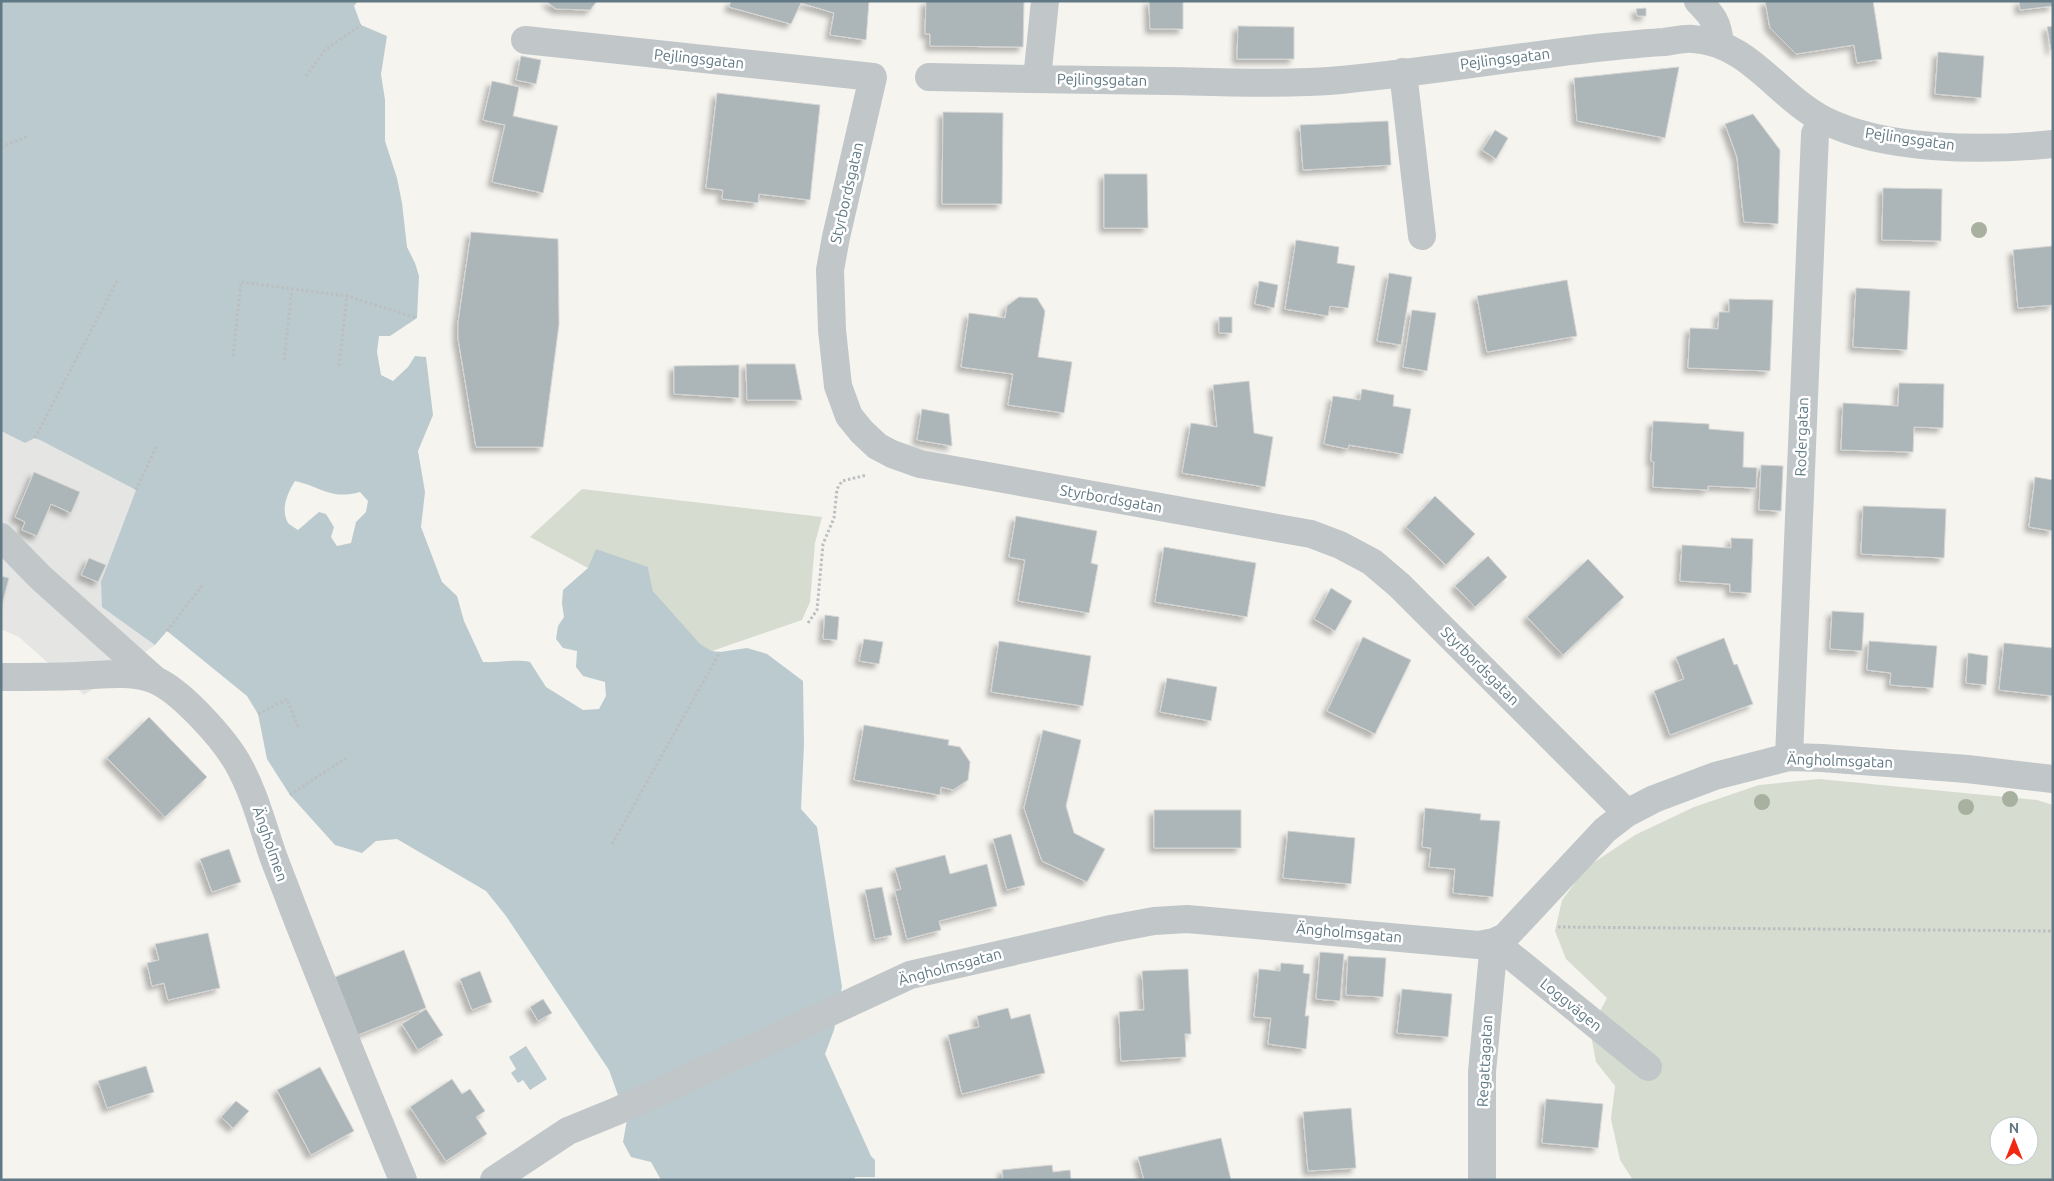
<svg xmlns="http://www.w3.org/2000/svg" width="2054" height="1181" font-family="Ubuntu,sans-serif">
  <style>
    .built { fill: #e5e5e3 }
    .green { fill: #d6dcd0; fill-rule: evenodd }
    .water { fill: #bbcace; fill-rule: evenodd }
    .building { fill: #acb6b9; stroke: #d5d5d3; filter: url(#shadow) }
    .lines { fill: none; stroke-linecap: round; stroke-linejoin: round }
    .path { stroke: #bcbfc1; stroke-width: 3; stroke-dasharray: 2.5 2.5; stroke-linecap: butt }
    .minor { stroke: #c1c6c9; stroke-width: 28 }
    .tree { fill: #a8b1a0 }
    .labels { text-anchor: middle; stroke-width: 5; stroke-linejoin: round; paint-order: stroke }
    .street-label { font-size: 15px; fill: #607984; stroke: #fff }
  </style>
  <defs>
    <filter id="shadow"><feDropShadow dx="-4.5" dy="4.5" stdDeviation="2.5" flood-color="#0004"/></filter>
  </defs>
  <rect width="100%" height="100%" fill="#f5f4ef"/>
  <path class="built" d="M1,431L25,443L35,438L42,441L136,490L101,582V589L139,633L155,645L84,695L19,637L1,629Z"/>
  <path class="green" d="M582,489L822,517L815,543L810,602L802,620L712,651L699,644L653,591L648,567L588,568L530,537Z
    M1819,779L2037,800L2053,805V1180H1633L1620,1160L1611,1119L1615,1086L1596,1062L1590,1030L1607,998L1566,959L1555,931L1562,900L1587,867L1635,835L1694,807L1759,785ZM1999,1126H2029V1156H1999Z"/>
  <path class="water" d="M1,1H358L354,6L361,25L387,36L381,74L385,100V141L397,178L402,203L407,247L415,263L419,276L417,318L390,336H379L377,352L381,375L393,381L408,367L415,356L426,357L433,415L418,451L425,492L421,527L442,582L457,596L464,621L483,662C499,663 513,659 530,662L546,687L583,710L599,709L606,696L605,682L583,676L576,667L577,651L563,648L556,639L558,626L564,617L562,603L563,590L588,568L596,549L648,567L653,591L700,644L712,651L720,652L747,648L767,654L803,681L804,744L801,809L817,827L842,987L834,1030L825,1054L871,1156L875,1160V1177H855L854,1180H661L651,1162L631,1157L623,1142L627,1120L609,1070L506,916L486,891L397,839L376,841L362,853L335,845L290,795L267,759L258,714L247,696L167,631L155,645L102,607L101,582L136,490L42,441L35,438L25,443L1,431ZM295,481C322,487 330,500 360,492L368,501L366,512L356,522L351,543L337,546L331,537L334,527L326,514L319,512L298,530C295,528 290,525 288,523C280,509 288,492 295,481Z
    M526,1046L547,1079L530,1090L523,1080L518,1083L511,1073L516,1069L509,1057Z"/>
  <path class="building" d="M546,1H597L590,10L556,9Z
    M731,1H869L866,40L830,35L834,13L801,3L791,24L729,7Z
    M926,1H1024L1023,47L930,46V34H925Z
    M1149,1H1183V29H1150Z
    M1765,1H1873L1882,59L1857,63L1854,45L1796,54L1770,28Z
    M2019,1H2053V6L2020,10Z
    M1646,8V16H1637L1636,9Z
    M1238,26L1294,27V59H1237Z
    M2053,26V50H2051L2047,27Z
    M1938,52L1984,56L1981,98L1935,94Z
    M521,56L541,60L536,84L516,80Z
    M1679,67L1665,138L1577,121L1574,78Z
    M492,81L519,87L513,116L558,126L543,193L492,182L505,125L483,120Z
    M717,93L820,105L810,200L759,194L758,203L722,199L723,190L706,188Z
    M943,112L1003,113L1002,204H942Z
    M1753,114L1780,150L1778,224L1744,222L1737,157L1725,124Z
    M1388,121L1391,165L1303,170L1300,125Z
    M1495,130L1508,138L1496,159L1482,150Z
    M1104,174H1147L1148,228H1104Z
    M1883,188L1942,189L1941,241L1882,240Z
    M471,232L558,239L559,324L543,447H476L458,338V323Z
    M1296,240L1339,247L1337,263L1355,266L1348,308L1330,306L1328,316L1285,309Z
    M2053,246V305L2018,308L2013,250Z
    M1389,273L1412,277L1401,345L1377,341Z
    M1567,280L1577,336L1487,352L1477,296Z
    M1259,281L1278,285L1274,308L1255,304Z
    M1856,288L1910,291L1907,350L1853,347Z
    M1019,297L1037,298L1045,311L1038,357L1072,362L1064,413L1008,405L1013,374L961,367L969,313L1005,318L1007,306Z
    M1729,299L1773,300L1770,371L1688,368L1690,328L1718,329L1719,312H1729Z
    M1412,310L1436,313L1427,371L1403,367Z
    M1219,317H1232V333H1219Z
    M746,364H795L802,400H747Z
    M739,365V398L674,394V366Z
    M1249,381L1254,433L1273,437L1265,487L1182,473L1191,423L1217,427L1213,385Z
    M1899,383L1944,384L1943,428L1914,427L1913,452L1841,450L1843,403L1898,406Z
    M1362,389L1394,395L1393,406L1411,409L1403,454L1349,445L1348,449L1324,444L1333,396L1360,400Z
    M922,409L949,414L952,446L917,440Z
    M1653,421L1709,424V429L1744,432L1743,467L1757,468L1756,488L1708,486V490L1653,487L1654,462L1651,461Z
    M1761,465L1783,466L1781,511L1759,510Z
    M34,472L80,492L71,513L51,504L37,536L22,530L25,522L15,517Z
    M2035,477L2053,480V531L2029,527Z
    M1435,496L1475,534L1446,565L1406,527Z
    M1863,506L1946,509L1944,558L1861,554Z
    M1016,516L1097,531L1091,563L1098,565L1089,613L1018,601L1025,560L1009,557Z
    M1731,538L1753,539L1751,593L1730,592V584L1680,581L1682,545L1731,548Z
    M1164,547L1256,563L1247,617L1155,602Z
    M1488,556L1507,577L1475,607L1455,586Z
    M89,558L106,565L98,582L81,575Z
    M1588,559L1624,597L1563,655L1527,617Z
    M1,576L9,578L2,605H1Z
    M1331,588L1352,601L1335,631L1314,619Z
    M1832,611L1864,613L1862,651L1830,649Z
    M825,615L839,617L837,640L823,639Z
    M1363,637L1411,660L1375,734L1327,711Z
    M1724,638L1734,665L1737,664L1753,704L1670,735L1654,691L1684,679L1676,657Z
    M864,639L883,642L879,664L859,661Z
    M999,641L1091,656L1083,706L991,692Z
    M1869,641L1937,646L1933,688L1890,685L1891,673L1867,670Z
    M2004,643L2053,648V696L1999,690Z
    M1968,653L1988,656L1986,685L1966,683Z
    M1167,678L1217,687L1211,721L1160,712Z
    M149,717L207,777L165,817L107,758Z
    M864,725L949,740L948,745L960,747L970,762L968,780L953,790L941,787L940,795L854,780Z
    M1043,730L1081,740L1066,806L1074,833L1105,849L1087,882L1042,861L1024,808Z
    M1425,808L1481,814L1480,820L1500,821L1493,897L1453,893L1455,869L1429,867L1431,848L1422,847Z
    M1154,810H1241V848H1154Z
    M1288,831L1355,838L1351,884L1283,878Z
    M1011,834L1025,885L1007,890L993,839Z
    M229,849L241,882L212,892L200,859Z
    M945,855L950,874L987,864L997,906L939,921L941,930L907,939L895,891L901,889L895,868Z
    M882,887L892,935L875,939L865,890Z
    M208,933L220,988L168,1000L164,983L152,986L147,963L159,960L155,944Z
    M404,950L426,1008L358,1035L335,977Z
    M1320,952L1344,954L1340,1001L1316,999Z
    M1348,956L1386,958L1383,997L1346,995Z
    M1281,963L1304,965L1303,973L1310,974L1305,1016H1309L1306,1049L1268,1044L1271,1018L1254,1017L1259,969L1280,971Z
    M1188,969L1191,1034H1185L1186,1057L1121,1061L1119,1012L1144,1010L1142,971Z
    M480,971L492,1002L472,1010L460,979Z
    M1402,989L1452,994L1448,1037L1397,1033Z
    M543,999L552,1013L538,1021L530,1007Z
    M1008,1008L1011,1019L1030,1014L1045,1073L962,1094L948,1035L979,1027L977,1016Z
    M426,1009L443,1035L418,1050L402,1024Z
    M146,1066L154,1092L107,1108L98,1081Z
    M320,1067L354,1131L311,1155L277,1090Z
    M452,1079L462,1094L470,1089L485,1111L476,1117L487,1134L446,1161L410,1107Z
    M1546,1099L1603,1104L1598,1148L1542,1143Z
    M236,1101L249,1111L233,1128L221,1117Z
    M1351,1108L1356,1168L1308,1171L1303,1112Z
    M1221,1138L1231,1180H1144L1138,1157Z
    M1052,1165L1053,1172L1070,1170L1071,1180H1001L1003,1177L1002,1170Z"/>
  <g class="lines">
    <path class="path" d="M306,76L325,50L361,25
      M1,147L29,136
      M233,356L241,282L347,296L417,318
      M284,360L292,289
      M339,366L347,296
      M35,438L117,281
      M136,490L157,445
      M808,623L817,610L823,544L834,518L837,489L842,481L867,475
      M167,631L204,583
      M258,714L287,699L299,729
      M290,795L346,758
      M612,844L720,652
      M1558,927L2053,931"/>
    <path class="minor" d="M1698,1C1713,16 1718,23 1720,44
      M525,40L873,77L836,237L830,270L832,330L838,386L849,416L862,432L877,446L892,454L920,464L1311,534L1340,545L1372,562L1399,585L1627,813
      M1403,72L1422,236
      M929,77C1008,79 1088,80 1167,81C1225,82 1283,85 1341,80C1430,72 1518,56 1606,47C1626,45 1645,43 1664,42C1673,41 1684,38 1693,39C1749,42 1778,97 1824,120C1885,151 1985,151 2053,144
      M1037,79L1045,1
      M1,537L40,577L154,679
      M1,677C26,677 52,677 77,676C103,675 130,670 155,680C181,691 223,738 237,762C253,790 261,820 271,850C277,868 285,886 291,903C327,996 365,1088 403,1180
      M1789,757L1815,134L1822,119
      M1494,942L1648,1067
      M494,1180L568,1131L617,1111L910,975L1111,929L1154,921L1187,919L1479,945L1494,942L1505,937L1605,830L1627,813L1654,799L1715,776L1789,757L1822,758L1967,769L2053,779
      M1482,1180V1072L1494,942"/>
  </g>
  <g class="tree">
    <circle cx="1979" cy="230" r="8"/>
    <circle cx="2010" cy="799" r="8"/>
    <circle cx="1762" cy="802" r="8"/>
    <circle cx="1966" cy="807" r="8"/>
  </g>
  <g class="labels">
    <g class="street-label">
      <text transform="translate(699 59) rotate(6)" y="5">Pejlingsgatan</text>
      <text transform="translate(1505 59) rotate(-7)" y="5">Pejlingsgatan</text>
      <text transform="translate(1102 80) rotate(1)" y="5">Pejlingsgatan</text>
      <text transform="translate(1910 139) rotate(8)" y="5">Pejlingsgatan</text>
      <text transform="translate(847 193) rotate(-77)" y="5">Styrbordsgatan</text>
      <text transform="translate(1802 437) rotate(-88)" y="5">Rodergatan</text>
      <text transform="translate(1111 499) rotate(10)" y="5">Styrbordsgatan</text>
      <text transform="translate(1480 666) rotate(45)" y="5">Styrbordsgatan</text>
      <text transform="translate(1840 761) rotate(2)" y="5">Ängholmsgatan</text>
      <text transform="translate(270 844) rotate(71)" y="5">Ängholmen</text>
      <text transform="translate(1349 933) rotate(5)" y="5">Ängholmsgatan</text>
      <text transform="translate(950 967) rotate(-15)" y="5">Ängholmsgatan</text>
      <text transform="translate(1571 1005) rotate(39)" y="5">Loggvägen</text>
      <text transform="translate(1485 1061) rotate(-87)" y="5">Regattagatan</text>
    </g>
  </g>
  <rect width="2054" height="1181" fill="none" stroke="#607984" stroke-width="5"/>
  <g transform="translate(2014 1141)"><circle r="24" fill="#ffffff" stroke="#bfc9ce"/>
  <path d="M0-4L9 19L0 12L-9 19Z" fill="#f32711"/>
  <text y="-8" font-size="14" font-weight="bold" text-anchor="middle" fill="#607984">N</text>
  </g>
</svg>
